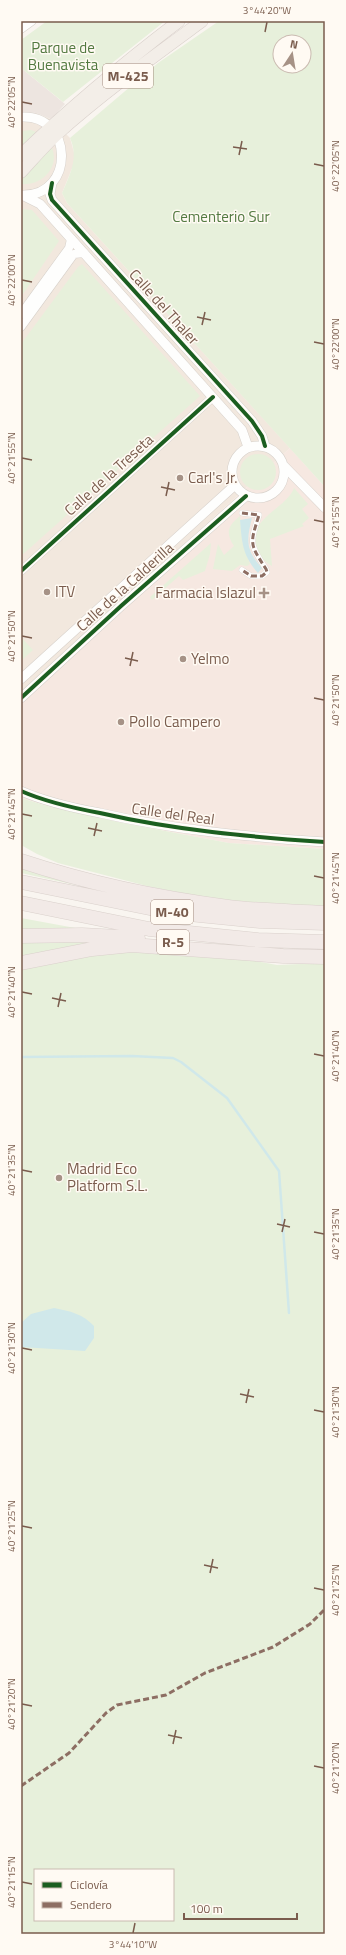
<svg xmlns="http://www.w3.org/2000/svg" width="346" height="1955" font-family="'Titillium Web',sans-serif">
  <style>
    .residential { fill: #f2e8de }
    .commercial { fill: #f6e8e1 }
    .industrial { fill: #ede5e0 }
    .green { fill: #e7f0db; fill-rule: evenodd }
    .water { fill: #d0e8ea }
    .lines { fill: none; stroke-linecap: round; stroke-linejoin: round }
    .stream { stroke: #d0e8ea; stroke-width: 2.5 }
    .pedestrian-casing { stroke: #d7d1cb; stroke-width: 6 }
    .minor-casing { stroke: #d7d1cb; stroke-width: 9 }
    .tertiary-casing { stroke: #d7d1cb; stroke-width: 10 }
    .primary-casing { stroke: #dad1cc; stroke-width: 13 }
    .motorway-casing { stroke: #dad1cc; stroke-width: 15 }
    .pedestrian { stroke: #fefefd; stroke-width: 5.5 }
    .minor { stroke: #fefefd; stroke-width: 8 }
    .tertiary { stroke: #fefefd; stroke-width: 9 }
    .primary { stroke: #f3eee8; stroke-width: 12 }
    .motorway { stroke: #f2eae7; stroke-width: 14 }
    .quiet { stroke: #8d6e63; stroke-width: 3; stroke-dasharray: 6 3; stroke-linecap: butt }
    .cycleway-casing { stroke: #fffaf3; stroke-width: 6 }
    .cycleway { stroke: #1b5e20; stroke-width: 4 }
    .ticks { fill: none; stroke: #7a5c4d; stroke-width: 1.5 }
    .poi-dot { fill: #a69286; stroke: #fffaf3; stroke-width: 1.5 }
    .labels { text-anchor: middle; stroke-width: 3; stroke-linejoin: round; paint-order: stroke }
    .shield { fill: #fffaf3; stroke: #a28b7f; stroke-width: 1 }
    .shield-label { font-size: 14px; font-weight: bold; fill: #7a5c4d }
    .park-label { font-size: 15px; fill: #537a41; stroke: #fffaf3 }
    .street-label { font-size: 15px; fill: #7a5c4d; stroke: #fffaf3 }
    .poi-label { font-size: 15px; fill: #7a5c4d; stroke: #fffaf3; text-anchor: start }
    .neatline { fill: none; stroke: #7a5c4d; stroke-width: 1.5 }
    .ticks-label { font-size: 10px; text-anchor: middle; fill: #7a5c4d }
  </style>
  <rect width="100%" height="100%" fill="#f9f5f0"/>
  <path class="residential" d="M21,112L36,113L51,119L70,138L75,156L73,166L62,193L67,203L290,448L21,692Z"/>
  <path class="commercial" d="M290,448L325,487V849L229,843L123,823L51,807L21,798V692Z"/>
  <path class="industrial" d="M21,68L65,104L51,119L36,113L21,112Z"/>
  <path class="green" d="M47,21H165L63,102L21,68V40Z
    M219,21H325V487L67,203L62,193C70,174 79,158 70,138L158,63ZM280,42H304V66H280Z
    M31,130L36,132L21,147V139H23L21,131Z
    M52,148C60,168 41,186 21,184V177Z
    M21,209L32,210L59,241L21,297Z
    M82,264L200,396L21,556V344L78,267Z
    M240 472a18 18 0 1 1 36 0a18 18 0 1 1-36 0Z
    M294,488L308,504L302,509L309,518L302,524L304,526L270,539L272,566C263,561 259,555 256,545C248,518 286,509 294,488Z
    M240,516L243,545L250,564L247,566L240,565L232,571L213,569L218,544L224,555L234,546C225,532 228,526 240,516Z
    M211,543L210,554L205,571L183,580L179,576L152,600L150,597Z
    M21,637L33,650L21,661Z
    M21,798L51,807L123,823L229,843L325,849V909L229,903L147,886L58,863L37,854L21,845Z
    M21,868L76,885L21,873Z
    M21,918L277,965L325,963V1934H21ZM35,1870H173V1920H35Z"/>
  <path class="water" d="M252,518C246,541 246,550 262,568L258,573C242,555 242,542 240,520Z
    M54,1308C70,1311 83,1314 94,1326V1338L85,1351L21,1347V1323L31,1314Z"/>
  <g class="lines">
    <path class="stream" d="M21,1057L132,1056L173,1058L181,1062L227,1098L279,1171L289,1313"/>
    <g class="pedestrian-casing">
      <path id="pedestrian" d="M242,513L259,515C250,544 249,543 266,569L267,572L262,576H251L242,570"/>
    </g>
    <g class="minor-casing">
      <path id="minor" d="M21,29L32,21
        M21,314L69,248L71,239
        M21,327L74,254L84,253
        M21,571L213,397"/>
    </g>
    <g class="tertiary-casing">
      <path id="tertiary" d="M21,117C74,114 75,195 24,195
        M52,183L50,194L52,200L252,421L262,436L265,446
        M22,195L40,204L242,430L248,447
        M232 472a26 26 0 1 1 52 0a26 26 0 1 1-52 0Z
        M284,466L325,508
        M21,679L235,485
        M21,698L121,606L246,496
        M21,791C46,802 73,808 100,813C174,830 250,837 325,842"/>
    </g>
    <g class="primary-casing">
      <path id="primary" d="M21,155C71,107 124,63 179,21
        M21,172C33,159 44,146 57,134C103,93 153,57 202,21"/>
    </g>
    <g class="motorway-casing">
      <path id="motorway" d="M21,861C88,883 158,898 228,907C260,911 293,911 325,913
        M21,882L169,912L260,921L325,923
        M21,903L149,929L258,940L325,942
        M21,936L82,935L138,938
        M21,963L92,949L132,945L283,956L325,957"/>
    </g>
    <use href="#pedestrian" class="pedestrian"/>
    <use href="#minor" class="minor"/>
    <use href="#tertiary" class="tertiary"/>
    <use href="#primary" class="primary"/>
    <use href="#motorway" class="motorway"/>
    <path class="quiet" d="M242,513L259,515C250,544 249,543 266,569L267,572L262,576H251L242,570
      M21,1786L69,1753L106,1713L117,1705L166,1695L205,1673L273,1647L310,1624L325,1609"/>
    <g class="cycleway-casing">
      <path id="cycleway" d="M52,183L50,194L52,200L252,421L262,436L265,446
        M21,571L213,397
        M21,698L121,606L246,496
        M21,791C46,802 73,808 100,813C174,830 250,837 325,842"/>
    </g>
    <use href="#cycleway" class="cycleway"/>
  </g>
  <path class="ticks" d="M265,32L267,22M22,102L32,104M233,147L247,149M239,155L242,141M314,164L324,166M22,280L32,282M197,317L211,320M202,325L205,312M314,342L324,344M22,458L32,460M161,487L175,490M166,496L169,482M314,520L324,522M22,636L32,638M125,658L138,661M130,666L133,652M314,698L324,700M22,814L32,816M88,828L102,831M94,836L97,823M314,876L324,878M22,992L32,994M52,998L66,1001M58,1007L61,993M314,1054L324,1056M22,1170L32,1172M277,1224L290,1227M282,1232L285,1219M314,1232L324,1234M22,1348L32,1350M240,1394L254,1397M246,1403L249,1389M314,1410L324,1412M22,1526L32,1528M204,1565L218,1568M210,1573L213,1559M314,1588L324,1590M22,1704L32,1706M168,1735L182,1738M173,1744L176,1730M314,1766L324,1768M22,1882L32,1884M133,1933L135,1923"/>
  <g class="poi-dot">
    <circle cx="180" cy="478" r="4"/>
    <circle cx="47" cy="592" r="4"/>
    <path d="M262 587h4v4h4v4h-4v4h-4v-4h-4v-4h4z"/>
    <circle cx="183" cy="659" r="4"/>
    <circle cx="121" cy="722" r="4"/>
    <circle cx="59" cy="1178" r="4"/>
  </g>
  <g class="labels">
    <g class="shield">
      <rect x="103" y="64" width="50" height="24" rx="3"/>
      <rect x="151" y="900" width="42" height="24" rx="3"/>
      <rect x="157" y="930" width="32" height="24" rx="3"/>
    </g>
    <g class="shield-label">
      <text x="128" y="81">M-425</text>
      <text x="172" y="917">M-40</text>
      <text x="173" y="947">R-5</text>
    </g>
    <g class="park-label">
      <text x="63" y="53">Parque de<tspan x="63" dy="17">Buenavista</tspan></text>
      <text x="221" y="222">Cementerio Sur</text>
    </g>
    <g class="street-label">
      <text transform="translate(164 307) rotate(48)" y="5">Calle del Thaler</text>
      <text transform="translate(109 475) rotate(-42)" y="5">Calle de la Treseta</text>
      <text transform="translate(125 587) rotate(-42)" y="5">Calle de la Calderilla</text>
      <text transform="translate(173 814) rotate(8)" y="5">Calle del Real</text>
    </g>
    <g class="poi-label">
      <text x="188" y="483">Carl's Jr.</text>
      <text x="55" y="597">ITV</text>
      <text x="256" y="598" text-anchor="end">Farmacia Islazul</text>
      <text x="191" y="664">Yelmo</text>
      <text x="129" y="727">Pollo Campero</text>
      <text x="67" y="1174">Madrid Eco<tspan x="67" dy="17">Platform S.L.</tspan></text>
    </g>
  </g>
  <rect width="346" height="1955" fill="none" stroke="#fffaf3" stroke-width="44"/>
  <rect x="34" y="1869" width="140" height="52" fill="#fffaf3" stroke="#cabbb1"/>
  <rect x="42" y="1882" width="20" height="6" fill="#1b5e20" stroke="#cabbb1"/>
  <text x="70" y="1889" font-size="12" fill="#7a5c4d">Ciclovía</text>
  <rect x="42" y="1902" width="20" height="6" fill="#8d6e63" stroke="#cabbb1"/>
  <text x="70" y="1909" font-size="12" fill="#7a5c4d">Sendero</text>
  <g transform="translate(292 54) rotate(12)"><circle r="19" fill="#fffaf3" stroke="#cabbb1"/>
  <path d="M0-3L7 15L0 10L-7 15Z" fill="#a69286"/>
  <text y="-6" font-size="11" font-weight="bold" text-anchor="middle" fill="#7a5c4d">N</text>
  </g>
  <path d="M184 1913v6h113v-6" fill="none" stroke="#7a5c4d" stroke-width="2"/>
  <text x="190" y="1913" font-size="12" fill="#7a5c4d" stroke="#fffaf3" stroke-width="3" paint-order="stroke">100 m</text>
  <rect x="22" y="22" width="302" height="1911" class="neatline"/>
  <g class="ticks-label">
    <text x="267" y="14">3°44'20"W</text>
    <text transform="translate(11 102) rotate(-90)" y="4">40°22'05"N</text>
    <text transform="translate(335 166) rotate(-90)" y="4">40°22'05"N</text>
    <text transform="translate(11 280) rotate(-90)" y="4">40°22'00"N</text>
    <text transform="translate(335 344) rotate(-90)" y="4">40°22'00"N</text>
    <text transform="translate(11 458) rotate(-90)" y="4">40°21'55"N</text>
    <text transform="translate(335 522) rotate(-90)" y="4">40°21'55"N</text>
    <text transform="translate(11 636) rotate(-90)" y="4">40°21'50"N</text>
    <text transform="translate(335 700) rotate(-90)" y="4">40°21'50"N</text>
    <text transform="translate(11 814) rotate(-90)" y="4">40°21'45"N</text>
    <text transform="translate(335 878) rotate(-90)" y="4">40°21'45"N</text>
    <text transform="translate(11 992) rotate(-90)" y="4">40°21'40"N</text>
    <text transform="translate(335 1056) rotate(-90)" y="4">40°21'40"N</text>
    <text transform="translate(11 1170) rotate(-90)" y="4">40°21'35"N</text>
    <text transform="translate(335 1234) rotate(-90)" y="4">40°21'35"N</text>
    <text transform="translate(11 1348) rotate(-90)" y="4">40°21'30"N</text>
    <text transform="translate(335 1412) rotate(-90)" y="4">40°21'30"N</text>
    <text transform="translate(11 1526) rotate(-90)" y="4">40°21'25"N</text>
    <text transform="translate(335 1590) rotate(-90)" y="4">40°21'25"N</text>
    <text transform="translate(11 1704) rotate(-90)" y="4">40°21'20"N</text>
    <text transform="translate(335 1768) rotate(-90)" y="4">40°21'20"N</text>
    <text transform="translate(11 1882) rotate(-90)" y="4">40°21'15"N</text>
    <text x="133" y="1948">3°44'10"W</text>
  </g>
</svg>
